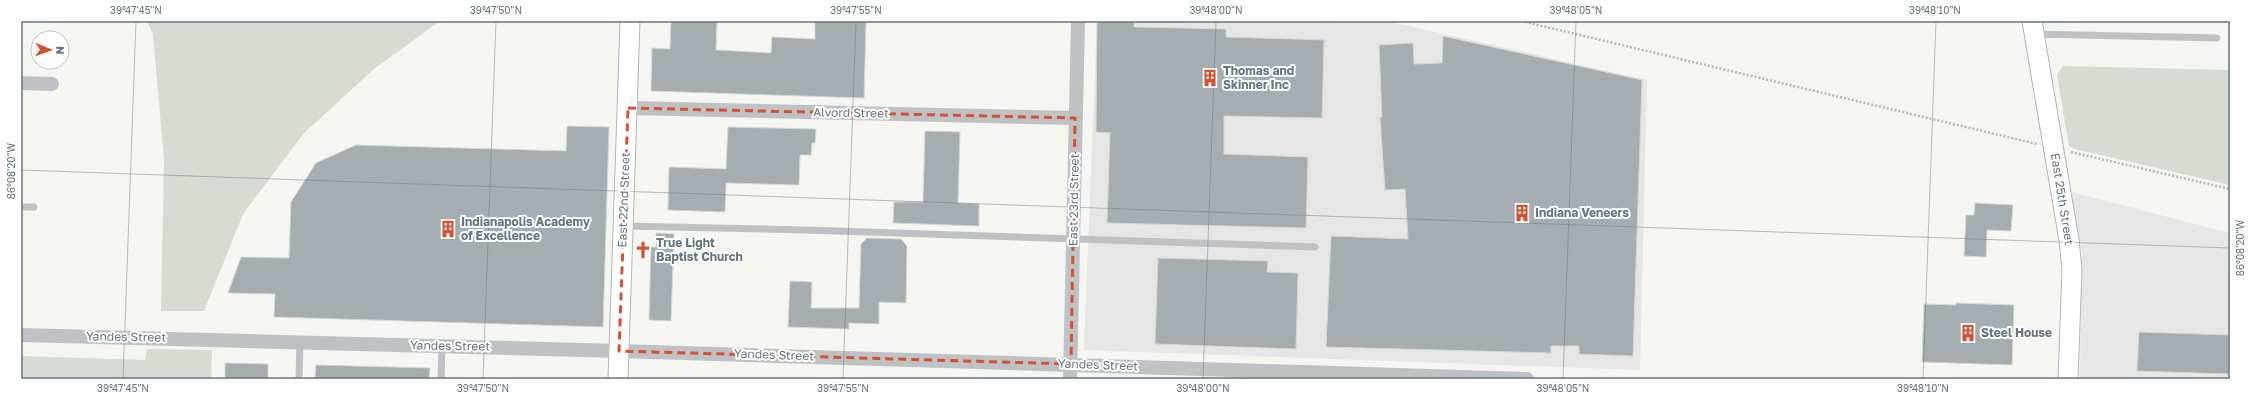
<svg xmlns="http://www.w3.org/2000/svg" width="2251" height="400" font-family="'Golos Text',sans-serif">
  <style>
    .built { fill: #e5e6e5 }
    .green { fill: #d6dbd3 }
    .building { fill: #a5adb1; stroke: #d6d6d4 }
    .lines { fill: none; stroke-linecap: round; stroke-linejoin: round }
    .secondary-casing { stroke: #b1b6b9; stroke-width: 21 }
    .path { stroke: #b8bbbd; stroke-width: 2.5; stroke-dasharray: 2 2; stroke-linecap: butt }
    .lane { stroke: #bec2c5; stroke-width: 7 }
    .street { stroke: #bec2c5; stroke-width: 14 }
    .secondary { stroke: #fff; stroke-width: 19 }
    .marked { fill: none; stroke: #d8512e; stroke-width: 3; stroke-dasharray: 8 5; stroke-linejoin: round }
    .ticks { fill: none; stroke: #667580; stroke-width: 1; stroke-opacity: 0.45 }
    .labels { text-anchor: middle; stroke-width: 4; stroke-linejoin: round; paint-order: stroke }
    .poi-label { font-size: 12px; font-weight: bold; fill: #667580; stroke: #fff; text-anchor: start }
    .street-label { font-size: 12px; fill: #667580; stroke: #fff }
    .neatline { fill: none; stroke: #667580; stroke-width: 1.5 }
    .ticks-label { font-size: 10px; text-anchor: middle; fill: #667580 }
  </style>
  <rect width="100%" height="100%" fill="#f5f5f1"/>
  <path class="built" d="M1097,21H1312L1331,23L1332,21H1387L1647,80L1640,370L1084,350Z
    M2071,192L2230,233V379H2080L2082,253Z"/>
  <path class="green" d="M147,21H440L374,69L304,133L243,214L204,311H161L164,160L153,34Z
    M2063,66L2230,70V185L2075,149L2069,146L2057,75Z
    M147,349L212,350L211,379H21V356L145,360Z"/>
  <path class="building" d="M671,21H717L716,50L771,53L772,37L815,39V21H866L864,98L651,91L652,48L670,49Z
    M1097,21H1134V27L1226,29V37L1324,40L1322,118L1224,116V154L1308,157L1306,228L1107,223L1110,133L1096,132Z
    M1443,36L1642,80L1633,356L1579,354V346H1551V353L1326,347L1331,236L1408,239L1405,189L1385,190L1380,117H1382L1379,45L1413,43L1414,64L1442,63Z
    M567,126L609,127L603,327L274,317L275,294L228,293L241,257L289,258L291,202L316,163L356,145L566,151Z
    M728,127L816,129L815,143H812L811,155H800L799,185L726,183L725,212L668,210L669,167L726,169Z
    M925,131L960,132L958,203L979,204V226L893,223L894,202H923Z
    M1975,203L2013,205L2011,231L1987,230L1986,257L1964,256L1966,215H1974Z
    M656,233L674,234L671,321L649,320L651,247H656Z
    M867,238L901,239L907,246L906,303L879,302V324L849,323V329L788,327L790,281L812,282L811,308H859L861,244Z
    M1158,258L1268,261L1267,272L1298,273L1296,349L1155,344Z
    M1956,303L2014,305L2012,365L1922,362L1924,304L1956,305Z
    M2139,332L2230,335L2229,374L2137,371Z
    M225,363L268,364V379H225Z
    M316,365L430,368L429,379H315Z"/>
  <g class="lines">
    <g class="secondary-casing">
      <path id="secondary" d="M2032,21L2069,240L2072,270L2068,379
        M618,379L630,21"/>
    </g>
    <path class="path" d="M1521,21L2037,144
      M2071,152L2230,189"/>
    <path class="lane" d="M2034,34L2217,38
      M21,207H34
      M624,226L805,230L1315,247
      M299,379L300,342
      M441,379L442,346"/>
    <path class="street" d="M21,83L52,84
      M628,108L1075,118
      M21,335L619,351L1527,379
      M1070,379L1078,21"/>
    <use href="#secondary" class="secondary"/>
  </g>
  <path class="marked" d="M628,108L1075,118L1071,364L619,351Z"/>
  <path class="ticks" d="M21,170L2230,248M123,379L136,21M483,379L496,21M843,379L856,21M1203,379L1216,21M1563,379L1576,21M1923,379L1936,21"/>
  <defs>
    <g id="building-bare" transform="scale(1.38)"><path d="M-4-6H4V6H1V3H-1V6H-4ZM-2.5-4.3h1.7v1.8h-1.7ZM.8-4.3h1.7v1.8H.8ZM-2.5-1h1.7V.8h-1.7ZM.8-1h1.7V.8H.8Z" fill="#d8512e" stroke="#fff" stroke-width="2.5" paint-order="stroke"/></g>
    <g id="church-bare" transform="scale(1.38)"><path d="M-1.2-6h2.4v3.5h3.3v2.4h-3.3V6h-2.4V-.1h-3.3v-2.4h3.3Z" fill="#d8512e" stroke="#fff" stroke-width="2.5" paint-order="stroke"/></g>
  </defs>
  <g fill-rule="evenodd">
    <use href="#building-bare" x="1210" y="78"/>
    <use href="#building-bare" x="1522" y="213"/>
    <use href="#building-bare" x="448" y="229"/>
    <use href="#church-bare" x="643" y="250"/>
    <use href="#building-bare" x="1968" y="333"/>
  </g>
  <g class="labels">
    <g class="poi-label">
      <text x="1223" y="75">Thomas and<tspan x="1223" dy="14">Skinner Inc</tspan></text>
      <text x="1535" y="217">Indiana Veneers</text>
      <text x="461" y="226">Indianapolis Academy<tspan x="461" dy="14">of Excellence</tspan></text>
      <text x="656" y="247">True Light<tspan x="656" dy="14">Baptist Church</tspan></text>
      <text x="1981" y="337">Steel House</text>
    </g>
    <g class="street-label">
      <text transform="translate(851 113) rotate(1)" y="4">Alvord Street</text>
      <text transform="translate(2062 199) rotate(81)" y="4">East 25th Street</text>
      <text transform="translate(624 200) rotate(-88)" y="4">East 22nd Street</text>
      <text transform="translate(1074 200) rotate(-89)" y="4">East 23rd Street</text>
      <text transform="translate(126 337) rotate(1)" y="4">Yandes Street</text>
      <text transform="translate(450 346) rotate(1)" y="4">Yandes Street</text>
      <text transform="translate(774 355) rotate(2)" y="4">Yandes Street</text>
      <text transform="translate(1098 365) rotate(2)" y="4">Yandes Street</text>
    </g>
  </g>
  <rect width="2251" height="400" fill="none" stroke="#ffffff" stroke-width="44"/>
  <g transform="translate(50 50) rotate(92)"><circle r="19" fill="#ffffff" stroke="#c2c8cc"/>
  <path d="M0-3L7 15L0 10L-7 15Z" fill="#d8512e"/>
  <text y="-6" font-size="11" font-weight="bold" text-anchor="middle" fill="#667580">N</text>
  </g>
  <rect x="22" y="22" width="2207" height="356" class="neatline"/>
  <g class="ticks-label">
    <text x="136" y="14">39°47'45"N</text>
    <text x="496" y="14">39°47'50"N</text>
    <text x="856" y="14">39°47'55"N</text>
    <text x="1216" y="14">39°48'00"N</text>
    <text x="1576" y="14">39°48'05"N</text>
    <text x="1935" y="14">39°48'10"N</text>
    <text transform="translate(11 171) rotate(-90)" y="4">86°08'20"W</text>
    <text transform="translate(2240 248) rotate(-90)" y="4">86°08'20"W</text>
    <text x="123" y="392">39°47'45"N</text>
    <text x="483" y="392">39°47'50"N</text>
    <text x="843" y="392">39°47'55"N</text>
    <text x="1203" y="392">39°48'00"N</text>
    <text x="1563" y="392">39°48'05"N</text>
    <text x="1923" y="392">39°48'10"N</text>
  </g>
</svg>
